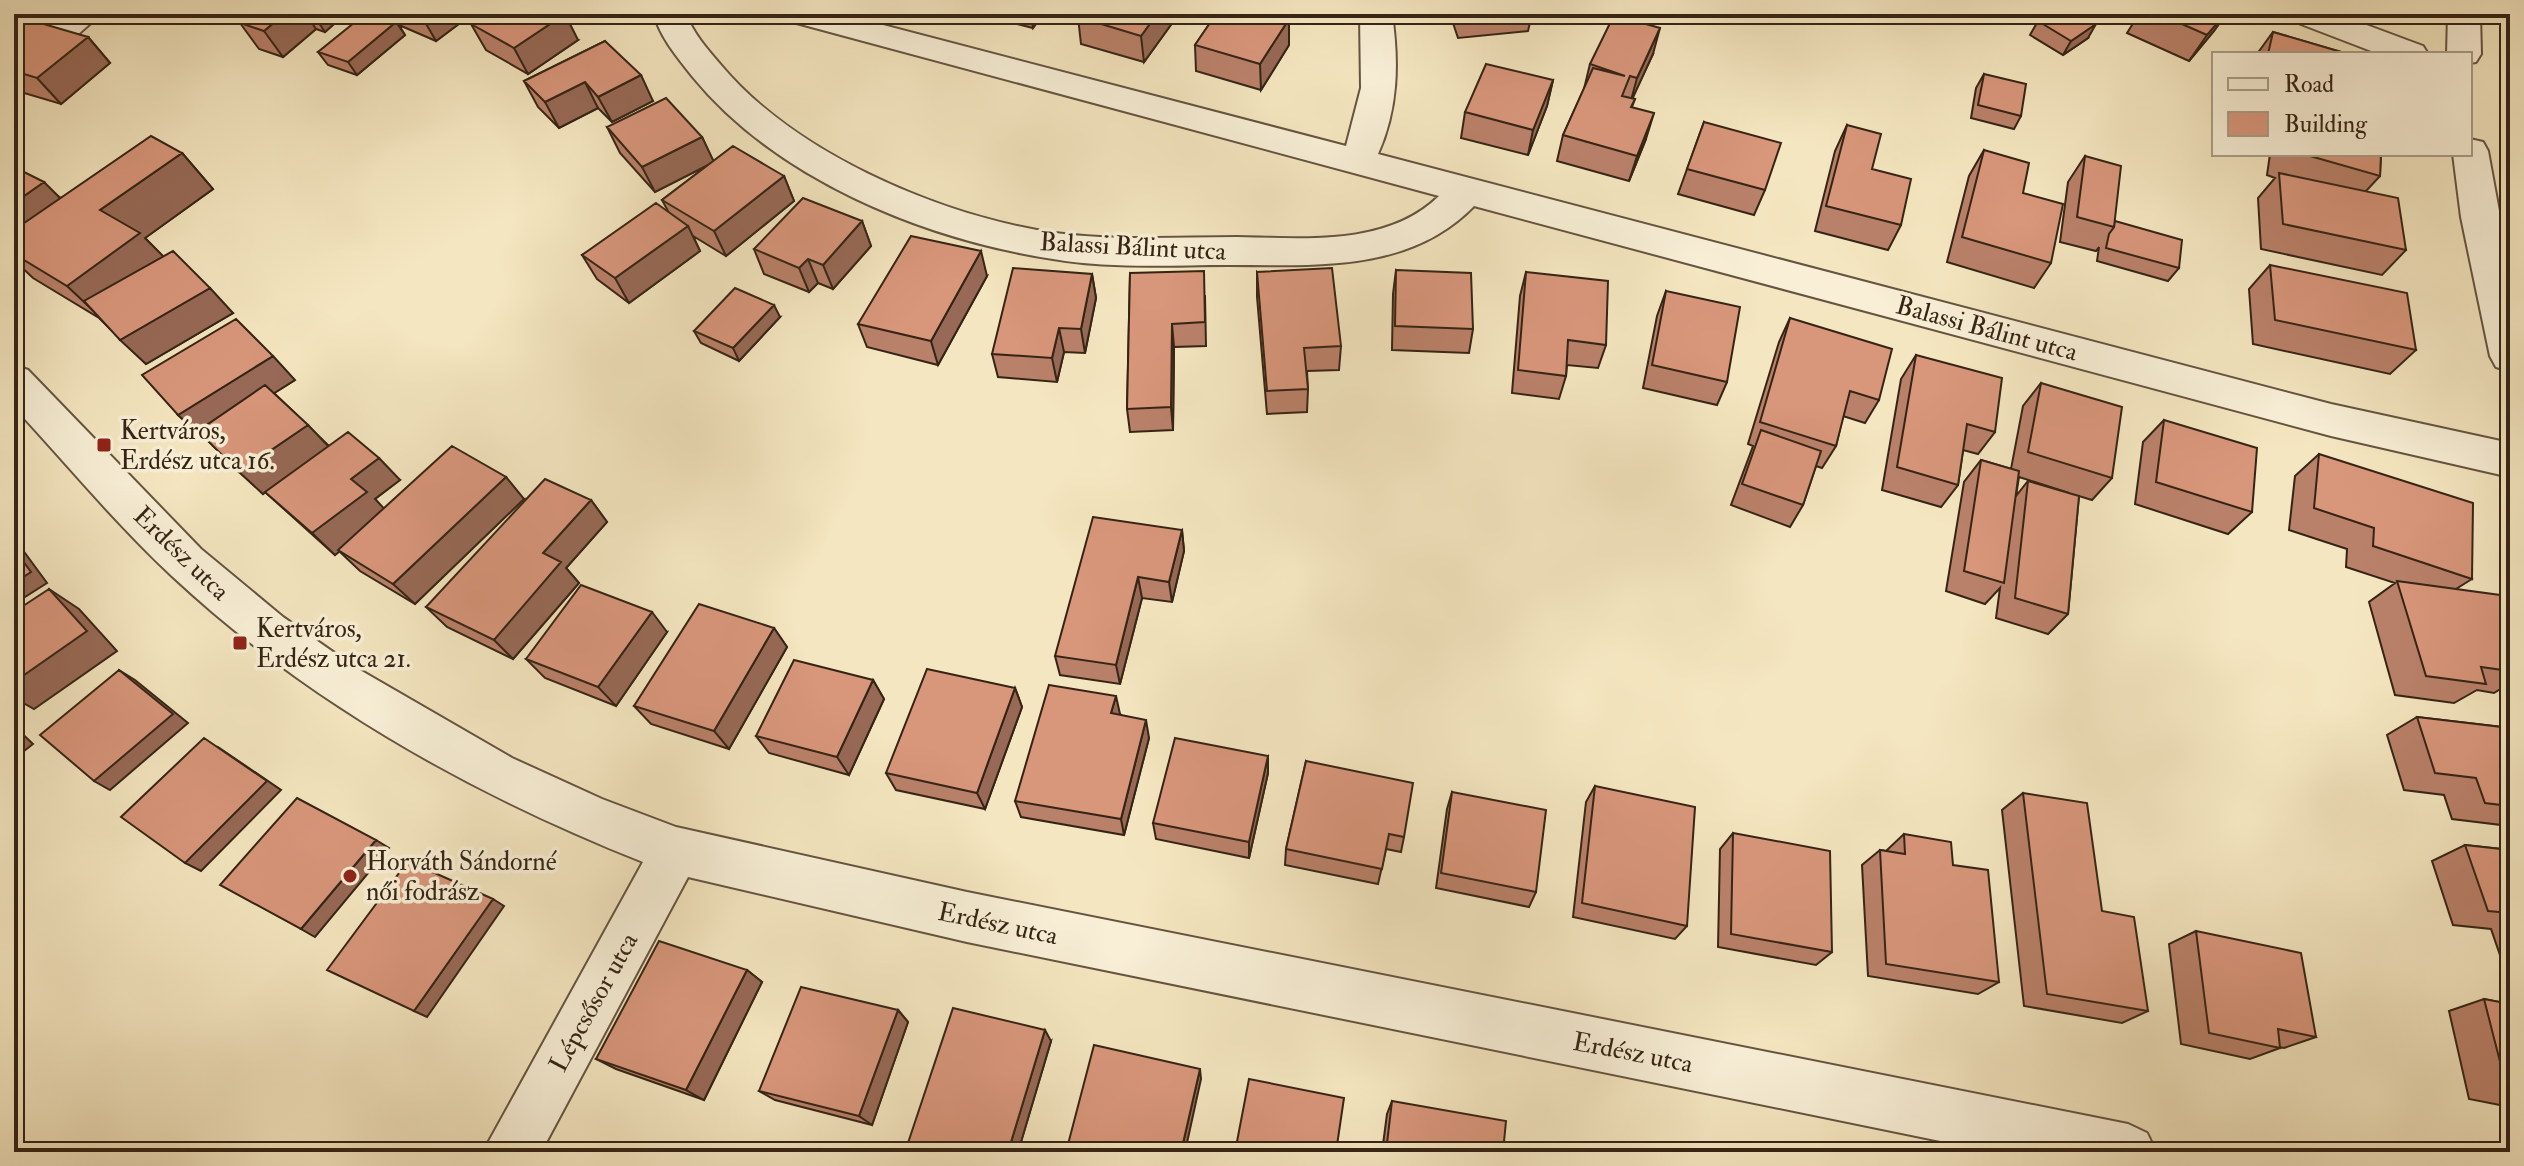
<svg xmlns="http://www.w3.org/2000/svg" width="2524" height="1166" font-family="'IM FELL Double Pica',serif">
  <style>
    .lines { fill: none; stroke-linecap: round; stroke-linejoin: round }
    .street-casing { stroke: #655440; stroke-width: 4 }
    .street { fill: #f8efd6; fill-rule: evenodd }
    .wall { fill: #ba816a; stroke: #352415; stroke-width: 2; fill-rule: evenodd }
    .shaded-wall { fill: #976956; stroke: #352415; stroke-width: 2 }
    .building { fill: #d8967b; stroke: #352415; stroke-width: 2 }
    .poi-dot { fill: #8f2418; stroke: #f8efd6; stroke-width: 3 }
    .labels { text-anchor: middle; stroke-width: 7; stroke-linejoin: round; paint-order: stroke }
    .street-label { font-size: 26px; fill: #352415; stroke: #f8efd6 }
    .poi-label { font-size: 26px; fill: #352415; stroke: #f8efd6; text-anchor: start }
  </style>
  <rect width="100%" height="100%" fill="#f4e6c0"/>
  <filter id="stains"><feTurbulence type="fractalNoise" baseFrequency=".0025" numOctaves="4"/><feColorMatrix values="0 0 0 0 .2 0 0 0 0 .09 0 0 0 0 .02 0 0 0 .5 -.17"/></filter>
  <radialGradient id="worn" r=".72"><stop offset=".6" stop-color="#630" stop-opacity="0"/><stop offset="1" stop-color="#630" stop-opacity=".3"/></radialGradient>
  <g class="lines">
    <g class="street-casing">
      <path id="street" d="M64,14H101L26,80L14,83V54Z
        M654,14H686C693,33 707,49 720,64C795,154 940,216 1055,233C1115,241 1176,237 1237,237C1304,238 1387,247 1439,196L789,21L785,14H841L1346,146L1361,88L1360,14H1392C1399,63 1398,109 1378,154L2331,404L2510,443V477L2331,436L1474,206C1409,273 1315,265 1228,265C1170,265 1111,269 1053,259C923,239 776,179 692,76C677,57 660,37 654,14Z
        M2289,14H2337L2423,46L2428,54H2379L2293,21Z
        M2448,14H2480L2481,54L2476,62L2470,63V54H2447Z
        M2470,139L2483,142L2488,151L2510,271V371L2496,367L2490,356L2461,217L2453,154H2470Z
        M14,365L28,370L201,549L283,617L353,666L512,758L602,799L676,827L967,892L2128,1124L2147,1133L2156,1152H1994L967,942L688,877L541,1152H483L643,862C472,794 308,703 172,576C116,524 66,463 14,407Z"/>
    </g>
    <use href="#street" class="street"/>
  </g>
  <path class="wall" d="M105,14H142L131,22Z
    M251,14H345L325,32L316,29L283,57L259,49L240,23Z
    M384,14H472L436,41L399,25L405,35L357,75L328,65L318,52L386,18Z
    M976,14H1043L1033,28Z
    M1081,14H1178V15L1144,62L1081,44L1078,17Z
    M1196,14H1270L1289,19V45L1261,90L1196,71L1195,45L1213,19Z
    M1450,14H1532L1528,31L1458,38Z
    M2139,14H2226L2214,31L2189,61L2127,33Z
    M2038,21L2088,38L2063,55L2030,35Z
    M471,24L578,40L528,74L486,50Z
    M14,32L88,37L110,63L61,104L14,90Z
    M2273,32L2348,54H2257Z
    M605,41L653,101L612,122L598,108L559,128L538,107L524,81Z
    M1653,54L1632,98L1635,99L1632,107L1646,139L1629,181L1557,161L1563,135L1584,89L1590,64Z
    M1984,74L2021,116L2014,129L1971,118L1976,88Z
    M1553,80L1547,106L1528,155L1461,138L1465,112Z
    M1704,122L1765,190L1754,215L1678,194Z
    M1847,125L1872,169L1901,225L1888,250L1815,231L1835,151Z
    M607,127L702,137L713,161L784,176L794,201L726,256L693,236L700,251L629,303L597,279L582,255L668,211L662,200L708,165L655,192L620,153Z
    M1984,150L2023,193L2051,263L2034,288L1947,262L1969,176Z
    M182,153L213,189L145,238L163,257L233,313L146,364L99,318L33,278L14,260V167L61,198Z
    M2270,154H2381L2380,176L2366,191L2406,250L2382,275L2261,249L2258,198L2275,178L2267,175Z
    M2085,156L2115,221L2179,268L2168,281L2097,261L2099,247L2096,251L2060,242L2068,182Z
    M862,221L871,246L833,289L818,283L809,292L764,274L754,249Z
    M2270,265L2416,350L2390,374L2253,344L2249,289Z
    M1396,270L1473,329L1469,353L1392,350L1393,294Z
    M1257,272L1341,346L1339,370L1307,371L1308,389L1307,412L1267,414L1257,297Z
    M1526,272L1606,345L1598,368L1567,365L1566,376L1559,399L1512,393L1520,296Z
    M1130,273L1205,296L1206,346L1174,347L1173,430L1130,432L1127,409Z
    M1092,274L1096,298L1085,353L1064,352L1057,382L998,377L992,354Z
    M987,276L938,365L867,347L858,324Z
    M1666,291L1727,382L1717,405L1643,388L1657,316Z
    M780,317L739,361L701,343L694,331Z
    M1790,318L1879,400L1865,423L1843,416L1836,446L1822,468L1816,466L1803,505L1790,527L1731,505L1753,446L1748,444L1779,342Z
    M1916,355L1995,432L1978,454L1963,450L1958,485L1941,507L1882,490L1901,379Z
    M295,380L274,393L329,446L400,480L375,499L383,508L524,499L415,604L360,571L339,551L335,555L265,492L263,494L204,437L203,438L178,415Z
    M2041,383L2112,478L2092,500L2079,496L2068,614L2048,634L1996,618L2000,588L1985,604L1946,591L1964,482L1981,460L2011,469L2023,406ZM2019,477L2069,493L2028,481L2016,496Z
    M2164,420L2252,512L2228,534L2135,504L2143,442Z
    M2319,454L2472,579L2456,589L2510,625V683L2494,693L2477,690L2454,703L2395,695L2369,602L2395,583L2346,567L2347,549L2289,530L2295,476Z
    M591,500L607,522L566,568L579,583L513,659L447,627L426,607Z
    M1182,530L1184,551L1172,602L1142,598L1120,684L1060,675L1055,656Z
    M774,628L787,647L729,749L651,724L634,706Z
    M667,632L616,706L545,678L526,659Z
    M873,680L884,699L849,775L769,753L756,736Z
    M1015,688L1022,707L985,809L896,790L886,773Z
    M1120,714L1149,738L1124,835L1021,817L1015,801Z
    M2417,717L2510,728V826L2452,819L2444,795L2404,790L2387,735Z
    M1268,756V773L1249,858L1156,839L1153,823Z
    M1306,761L1404,837L1401,852L1386,849L1378,884L1285,865L1286,849Z
    M1595,786L1687,926L1675,939L1573,917L1586,802Z
    M1452,792L1536,892L1529,907L1436,888L1447,809Z
    M2023,793L2102,911L2148,1011L2122,1023L2024,1006L2002,810Z
    M1733,833L1832,952L1816,965L1718,947L1720,849Z
    M1904,834L1953,865L1999,982L1978,994L1868,976L1862,865L1880,850L1886,851Z
    M2465,845L2510,850V959L2501,958L2491,929L2453,925L2432,861Z
    M2196,931L2316,1037L2284,1048L2280,1047V1048L2250,1059L2181,1044L2169,944Z
    M747,970L762,982L704,1100L616,1069L596,1059Z
    M2484,999L2510,1004V1107L2469,1099L2449,1011Z
    M898,1010L908,1022L872,1125L775,1100L759,1091Z
    M1051,1041L1018,1152H905Z
    M1392,1101L1503,1152H1382L1387,1114Z"/>
  <path class="shaded-wall" d="M124,14H142L131,22Z
    M284,14H306L316,29L283,57L264,31Z
    M313,14H345L325,32Z
    M422,14H472L436,41L421,15Z
    M565,14L578,40L528,74L514,48Z
    M1031,14H1043L1033,28Z
    M1157,14H1178V15L1144,62L1141,36Z
    M2225,14H2226L2214,31L2189,61L2207,35Z
    M1289,19V45L1261,90L1260,64Z
    M396,22L405,35L357,75L348,62Z
    M2096,24L2088,38L2063,55L2071,41Z
    M1660,28L1653,54L1630,104L1637,78Z
    M88,37L110,63L61,104L37,78Z
    M641,75L653,101L612,122L598,97Z
    M1553,80L1547,106L1528,155L1533,130Z
    M585,82L598,108L559,128L545,102Z
    M1654,113L1646,139L1629,181L1637,156Z
    M702,137L714,162L655,192L642,167Z
    M14,150L19,155L14,159Z
    M182,153L213,189L145,238L174,267L103,320L67,286L100,210Z
    M784,176L794,201L726,256L714,231Z
    M44,182L69,207L14,247V203Z
    M862,221L871,246L833,289L823,265Z
    M688,226L700,251L629,303L615,278Z
    M981,251L987,276L938,365L931,341Z
    M808,259L818,283L809,292L799,268Z
    M1092,274L1096,298L1085,353L1081,329Z
    M210,288L233,313L146,364L120,340Z
    M774,305L780,317L739,361L733,348Z
    M1172,324L1174,347L1173,430L1171,407Z
    M1059,328L1064,352L1057,382L1052,358Z
    M273,356L295,380L203,438L178,415Z
    M308,425L330,448L263,494L239,472Z
    M379,458L400,480L375,499L389,514L335,555L312,533L351,479Z
    M506,477L524,499L415,604L393,584Z
    M591,500L607,522L566,568L579,583L513,659L494,640L543,553Z
    M1182,530L1184,551L1172,602L1169,582Z
    M14,538L47,583L14,604Z
    M1138,577L1142,598L1120,684L1116,665Z
    M49,589L79,609L117,651L34,709L18,700L14,703V682Z
    M652,612L667,632L616,706L598,687Z
    M774,628L787,647L729,749L714,731Z
    M119,670L135,680L188,723L110,790L94,781Z
    M873,680L884,699L849,775L837,757Z
    M1015,688L1022,707L985,809L977,793Z
    M1116,696L1120,714L1114,732L1111,713Z
    M1146,720L1149,738L1124,835L1121,819Z
    M14,726L33,744L14,759Z
    M218,747L281,790L201,871L185,863Z
    M1268,756V773L1249,858V842Z
    M376,840L389,848L315,937L301,929Z
    M493,899L504,906L427,1017L414,1011Z
    M747,970L762,982L704,1100L686,1090Z
    M898,1010L908,1022L872,1125L859,1116Z
    M1045,1030L1051,1041L1018,1152H1008Z
    M1200,1069L1201,1079L1185,1152H1181Z"/>
  <path class="building" d="M251,14H284L264,31L240,23Z
    M365,14H374L396,22L348,62L318,52Z
    M486,14H565L514,48L471,24Z
    M1081,14H1157L1141,36L1078,17Z
    M1216,14H1270L1289,19L1260,64L1195,45Z
    M2048,14H2078L2096,24L2071,41L2038,21Z
    M2159,14H2225L2207,35Z
    M1614,15L1660,28L1637,78L1630,76L1622,96L1635,99L1631,107L1654,113L1637,156L1563,135L1593,68L1625,76L1590,64Z
    M30,20L88,37L37,78L14,71V32Z
    M2273,32L2348,54H2268Z
    M605,41L641,75L598,97L585,82L545,102L524,81Z
    M1486,64L1553,80L1533,130L1465,112Z
    M1984,74L2026,84L2021,116L1978,105Z
    M666,98L702,137L642,167L607,127Z
    M1704,122L1781,143L1765,190L1687,169Z
    M1847,125L1881,134L1872,169L1911,179L1901,225L1826,206Z
    M151,136L182,153L100,210L140,233L67,286L14,254V230Z
    M733,146L784,176L714,231L662,200Z
    M1984,150L2029,163L2023,193L2063,204L2051,263L1962,237Z
    M2303,154H2381L2380,176Z
    M2085,156L2121,166L2114,227L2077,217Z
    M14,167L44,182L14,203Z
    M2279,173L2398,198L2406,250L2283,224Z
    M803,198L862,221L823,265L808,259L799,268L754,249Z
    M656,203L688,226L615,278L582,255Z
    M2115,221L2182,240L2179,268L2106,248L2109,234L2114,227Z
    M911,236L981,251L931,341L858,324Z
    M173,251L210,288L120,340L84,301Z
    M2270,265L2407,293L2416,350L2275,320Z
    M1013,268L1092,274L1081,329L1059,328L1052,358L992,354Z
    M1332,268L1341,346L1304,348L1308,389L1267,391L1257,272Z
    M1396,270L1471,273L1473,329L1395,326Z
    M1204,271L1205,322L1172,324L1171,407L1127,409L1130,273Z
    M1526,272L1608,281L1606,345L1568,340L1566,376L1518,370Z
    M735,288L774,305L733,348L694,331Z
    M1666,291L1740,307L1727,382L1652,365Z
    M1790,318L1892,349L1879,400L1850,391L1836,446L1760,422Z
    M236,319L273,356L178,415L142,375Z
    M1916,355L2002,378L1995,432L1967,424L1958,485L1897,467Z
    M2041,383L2122,407L2112,478L2028,452Z
    M265,385L308,425L239,472L198,431Z
    M2164,420L2257,448L2252,512L2156,482Z
    M1761,430L1821,451L1803,505L1742,484Z
    M348,432L379,458L351,479L367,492L312,533L265,492Z
    M452,446L506,477L393,584L338,550Z
    M2319,454L2473,503L2472,579L2373,546L2374,528L2314,508Z
    M1981,460L2019,471L2004,583L1964,571Z
    M545,479L591,500L543,553L561,562L494,640L426,607Z
    M2028,481L2079,496L2068,614L2015,598Z
    M1093,517L1182,530L1169,582L1138,577L1116,665L1055,656Z
    M14,549L31,572L14,583Z
    M2397,581L2500,595L2510,625V671L2481,667L2486,684L2426,676Z
    M581,585L652,612L598,687L526,659Z
    M49,589L87,631L14,682V612Z
    M699,604L774,628L714,731L634,706Z
    M794,660L873,680L837,757L756,736Z
    M927,669L1015,688L977,793L886,773Z
    M119,670L173,714L94,781L40,735Z
    M1049,685L1116,696L1111,713L1146,720L1121,819L1015,801Z
    M2417,717L2510,728V806L2485,803L2476,778L2435,773Z
    M204,738L267,781L185,863L121,817Z
    M1175,738L1268,756L1249,842L1153,823Z
    M1306,761L1413,783L1404,837L1389,834L1382,869L1286,849Z
    M1595,786L1695,807L1687,926L1582,903Z
    M1452,792L1546,810L1536,892L1441,873Z
    M2023,793L2087,803L2102,911L2134,917L2148,1011L2047,994Z
    M297,798L376,840L301,929L220,885Z
    M1733,833L1830,851L1832,952L1731,934Z
    M1904,834L1951,842L1953,865L1988,870L1999,982L1886,964L1880,850L1905,854Z
    M2465,845L2510,850V913L2488,911Z
    M408,861L493,899L414,1011L327,970Z
    M2196,931L2301,953L2316,1037L2278,1029L2280,1048L2209,1033Z
    M659,941L747,970L686,1090L596,1059Z
    M801,987L898,1010L859,1116L759,1091Z
    M2484,999L2510,1004V1090L2507,1089Z
    M953,1008L1045,1030L1008,1152H993L972,1147L971,1152H905Z
    M1094,1045L1200,1069L1181,1152H1066Z
    M1249,1079L1344,1098L1336,1152H1235Z
    M1392,1101L1506,1121L1503,1152H1386Z
    M1561,1146L1593,1152H1560Z"/>
  <g class="poi-dot">
    <rect x="96" y="437" width="16" height="16" rx="4"/>
    <rect x="232" y="635" width="16" height="16" rx="4"/>
    <circle cx="350" cy="876" r="8"/>
  </g>
  <g class="labels">
    <g class="street-label">
      <text transform="translate(1133 246) rotate(3)" y="9">Balassi Bálint utca</text>
      <text transform="translate(1987 328) rotate(15)" y="9">Balassi Bálint utca</text>
      <text transform="translate(182 553) rotate(44)" y="9">Erdész utca</text>
      <text transform="translate(998 923) rotate(12)" y="9">Erdész utca</text>
      <text transform="translate(593 1002) rotate(-61)" y="9">Lépcsősor utca</text>
      <text transform="translate(1633 1052) rotate(11)" y="9">Erdész utca</text>
    </g>
    <g class="poi-label">
      <text x="120" y="439">Kertváros,<tspan x="120" dy="30">Erdész utca 16.</tspan></text>
      <text x="256" y="637">Kertváros,<tspan x="256" dy="30">Erdész utca 21.</tspan></text>
      <text x="366" y="870">Horváth Sándorné<tspan x="366" dy="30">női fodrász</tspan></text>
    </g>
  </g>
  <rect width="2524" height="1166" fill="none" stroke="#f4e6c0" stroke-width="48"/>
  <rect x="16" y="16" width="2492" height="1134" fill="none" stroke="#352415" stroke-width="4"/>
  <rect x="24" y="24" width="2476" height="1118" fill="none" stroke="#352415" stroke-width="2"/>
  <rect x="2212" y="52" width="260" height="104" fill="#f8efd6" stroke="#aa9e89" stroke-width="2"/>
  <rect x="2228" y="78" width="40" height="12" fill="#f8efd6" stroke="#aa9e89" stroke-width="2"/>
  <text x="2284" y="92" font-size="24" fill="#352415">Road</text>
  <rect x="2228" y="112" width="40" height="24" fill="#d8967b" stroke="#aa9e89" stroke-width="2"/>
  <text x="2284" y="132" font-size="24" fill="#352415">Building</text>
  <rect width="100%" height="100%" filter="url(#stains)"/>
  <rect width="100%" height="100%" fill="url(#worn)"/>
</svg>
